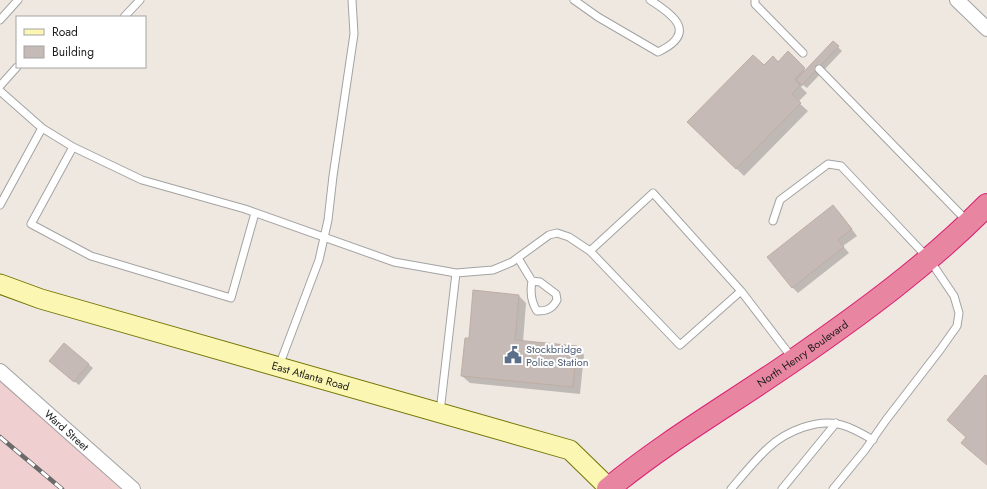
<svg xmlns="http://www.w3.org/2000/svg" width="987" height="489" font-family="Jost,sans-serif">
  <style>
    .commercial { fill: #f0cfd1 }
    .shadow { fill: #0003 }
    .building { fill: #c5bab5; stroke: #c0ada3 }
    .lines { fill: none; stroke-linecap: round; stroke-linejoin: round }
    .lane-casing { stroke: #a3a3a3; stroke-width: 9 }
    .street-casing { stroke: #a3a3a3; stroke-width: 16 }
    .secondary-casing { stroke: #737402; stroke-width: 21 }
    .highway-casing { stroke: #db1f72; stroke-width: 24 }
    .lane { stroke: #fff; stroke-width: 7 }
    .street { stroke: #fff; stroke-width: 14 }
    .secondary { stroke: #fbf7b2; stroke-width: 19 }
    .highway { stroke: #e886a2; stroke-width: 22 }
    .rail-casing { stroke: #6a6a6a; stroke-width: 4.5 }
    .rail { stroke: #fff; stroke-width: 3; stroke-dasharray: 9; stroke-linecap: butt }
    .labels { text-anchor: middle; stroke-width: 4; stroke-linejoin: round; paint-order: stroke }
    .service-label { font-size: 11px; fill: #4e5e75; stroke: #fff; text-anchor: start }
    .street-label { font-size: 11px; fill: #1c1c1c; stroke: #fff }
  </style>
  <rect width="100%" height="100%" fill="#eee8e1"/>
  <path class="commercial" d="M0,363L72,433L133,489H0Z"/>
  <path class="shadow" d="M833,42L842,51L807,88L803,85L801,87L807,93L798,102L808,111L744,176L689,122L764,67L778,63L788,53L806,71Z
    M839,212L857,236L843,246L849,253L798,293L792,287Z
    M519,296L526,303L523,342L576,347L584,355L580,394L470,383L462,376L469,339Z
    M65,345L93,368L79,385L54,365Z"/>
  <path class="building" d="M833,41L839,46L802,85L796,80Z
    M788,51L805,68L795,79L800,85L792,94L801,103L736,169L687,122L753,55L764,65L773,56L778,62Z
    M833,205L852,229L838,240L844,247L792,288L767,257Z
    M473,290L519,295L515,340L577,346L573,387L461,376L465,338H469Z
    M64,343L89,364L74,382L49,361Z
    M985,375L987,376V465L961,443L966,437L947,420Z"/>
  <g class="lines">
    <g class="lane-casing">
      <path id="lane" d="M574,0L598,17L658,52C698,33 674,15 650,0
        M755,0V4L803,53
        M124,17L140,0
        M0,20L18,0
        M819,69L968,222
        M0,86L17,67
        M0,91L42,128
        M73,147L31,224L91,256L231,298L255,213
        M0,205L42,128L73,147L142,180L245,209L394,262L456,273L493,270L512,262L549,235L557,233L569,237L590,251
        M773,221L780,200L828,164L841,166L929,259L954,296L959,313L957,326L940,350L886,420L865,450L833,489
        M518,258L532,281C530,292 531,302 537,311C547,311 552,309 557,300L556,294L540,282L532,281
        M741,291L653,193L590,251L680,345L741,291L793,359
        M279,366L319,260L328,220L333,176L354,34L352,0
        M440,412L456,273
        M731,489C743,475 755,460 768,448C786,431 818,418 842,425C853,428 863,434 873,440
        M782,489L836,423"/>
    </g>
    <g class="street-casing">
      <g id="street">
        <path d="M957,0L987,29"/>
        <path id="s1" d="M0,371L133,489"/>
      </g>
    </g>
    <g class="secondary-casing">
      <g id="secondary">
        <path id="s2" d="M0,284L41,299L570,450L609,488"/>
      </g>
    </g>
    <g class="highway-casing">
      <g id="highway">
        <path id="s3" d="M608,489C666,441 732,403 794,360C862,313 929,264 987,205"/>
      </g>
    </g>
    <use href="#lane" class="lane"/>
    <use href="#street" class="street"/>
    <use href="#secondary" class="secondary"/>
    <use href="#highway" class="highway"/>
    <g class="rail-casing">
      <path id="rail" d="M0,437L62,489"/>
    </g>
    <use href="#rail" class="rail"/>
  </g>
  <defs>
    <g id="civic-bare" transform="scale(1.38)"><path d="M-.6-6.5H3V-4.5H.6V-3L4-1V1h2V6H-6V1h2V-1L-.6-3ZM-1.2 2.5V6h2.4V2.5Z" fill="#5c6f8a" stroke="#fff" stroke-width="2.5" paint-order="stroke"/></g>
  </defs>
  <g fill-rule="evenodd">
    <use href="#civic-bare" x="513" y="355"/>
  </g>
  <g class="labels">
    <g class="service-label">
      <text x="526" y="353">Stockbridge<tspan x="526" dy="13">Police Station</tspan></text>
    </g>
    <g class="street-label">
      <text dy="4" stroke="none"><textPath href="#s3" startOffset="237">North Henry Boulevard</textPath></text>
      <text dy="4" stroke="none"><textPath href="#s2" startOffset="324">East Atlanta Road</textPath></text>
      <text dy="4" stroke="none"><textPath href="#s1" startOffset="89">Ward Street</textPath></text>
    </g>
  </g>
  <rect x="16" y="16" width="130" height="52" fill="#ffffff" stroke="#a4a4a4"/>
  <rect x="24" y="29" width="20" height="6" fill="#fbf7b2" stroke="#a4a4a4"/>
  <text x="52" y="36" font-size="12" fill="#1c1c1c">Road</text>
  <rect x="24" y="46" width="20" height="12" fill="#c5bab5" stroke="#a4a4a4"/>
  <text x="52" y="56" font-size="12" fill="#1c1c1c">Building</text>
</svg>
